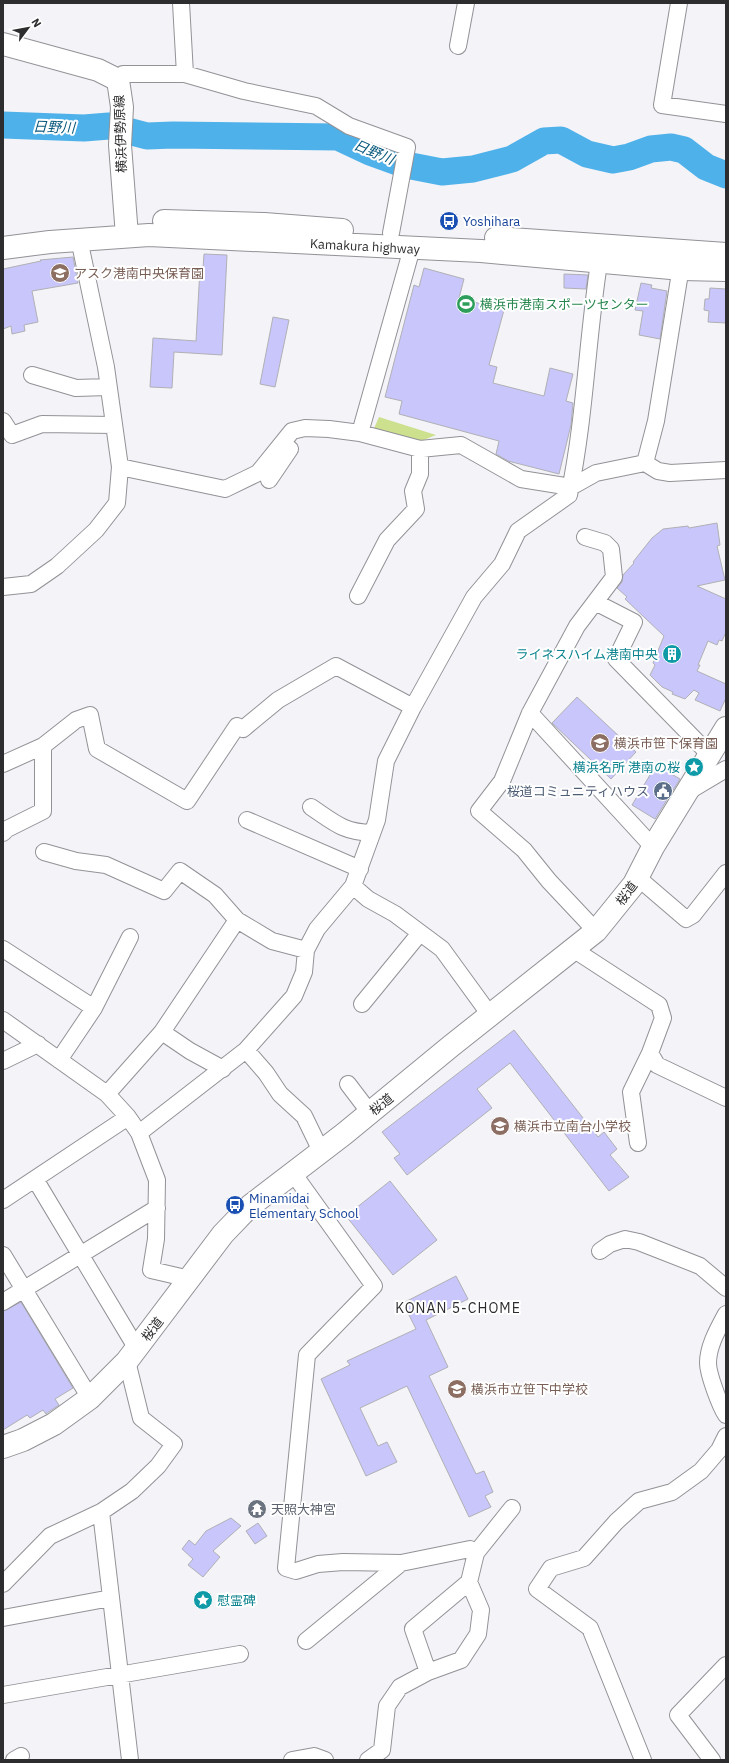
<svg xmlns="http://www.w3.org/2000/svg" width="729" height="1763" font-family="'IBM Plex Sans','Noto Sans JP',sans-serif">
  <style>
    .green { fill: #cce08e }
    .lines { fill: none; stroke-linecap: round; stroke-linejoin: round }
    .river { stroke: #4fb1e9; stroke-width: 27 }
    .building { fill: #c8c6fb; stroke: #b0b0b5 }
    .street-casing { stroke: #929297; stroke-width: 18 }
    .secondary-casing { stroke: #929297; stroke-width: 24 }
    .primary-casing { stroke: #929297; stroke-width: 24 }
    .street { stroke: #fff; stroke-width: 16 }
    .secondary { stroke: #fff; stroke-width: 22 }
    .primary { stroke: #fff; stroke-width: 22 }
    .labels { text-anchor: middle; stroke-width: 4; stroke-linejoin: round; paint-order: stroke }
    .street-label { font-size: 13px; fill: #2d2d2f; stroke: #fff }
    .transit-label { font-size: 13px; fill: #164399; stroke: #fff; text-anchor: start }
    .education-label { font-size: 13px; fill: #785e54; stroke: #fff; text-anchor: start }
    .leisure-label { font-size: 13px; fill: #27864d; stroke: #fff; text-anchor: start }
    .culture-label { font-size: 13px; fill: #0d838f; stroke: #fff; text-anchor: end }
    .service-label { font-size: 13px; fill: #4e5e75; stroke: #fff; text-anchor: end }
    .worship-label { font-size: 13px; fill: #5b616d; stroke: #fff; text-anchor: start }
    .water-label { font-size: 14px; font-style: italic; fill: #08587c; stroke: #fff }
    .neighbourhood-label { font-size: 14px; letter-spacing: 1px; fill: #2c2c30; stroke: #fff }
  </style>
  <rect width="100%" height="100%" fill="#f3f3f8"/>
  <path class="green" d="M379,417L436,435L419,442L372,433Z"/>
  <g class="lines">
    <path class="river" d="M3,125L84,128L109,126L147,136L173,135L338,137L370,152L406,165L442,172L473,169L512,159L544,141L561,140L587,154L613,160L629,157L651,149L671,147L684,150L706,167L726,175"/>
  </g>
  <path class="building" d="M204,254L227,255L222,355L174,352L172,388L150,387L153,338L196,341L200,268H203Z
    M73,257L78,283L32,291L38,322L24,325L25,331L12,334L11,326L3,329V269L41,261L40,260Z
    M424,268L464,279L459,298L504,310L489,365L497,367L493,383L544,396L550,368L573,374L566,401L573,403L571,425L559,474L508,461L496,454L499,441L399,414L402,401L385,397L414,285L419,287Z
    M564,274L588,275L586,289L564,288Z
    M641,283L652,285L651,288L667,291L660,339L639,335L643,311L635,310Z
    M710,288L726,289V323L708,322L709,311L704,310L705,299H709Z
    M273,317L289,320L275,387L260,384Z
    M717,523L720,545L717,546L725,580L697,586L726,599V632L722,641L719,640L717,645L708,641L698,665H700L697,671L726,684V698L720,711L695,700L699,693L694,690L685,699L672,694L673,692L662,687L650,675L655,665L653,663L664,636L625,599L627,597L617,588L622,582L623,575L634,563L633,562L652,538L663,529L688,526L689,528Z
    M577,697L636,752L611,779L552,723Z
    M656,765L680,779L655,819L632,805Z
    M514,1030L598,1137L604,1132L617,1149L610,1155L629,1177L609,1191L510,1063L477,1089L492,1108L407,1175L394,1158L400,1154L382,1132Z
    M390,1181L437,1240L393,1275L346,1216Z
    M456,1276L468,1299L426,1320L448,1367L429,1376L476,1474L484,1471L493,1492L485,1496L491,1507L469,1517L407,1386L360,1408L378,1446L387,1442L397,1462L366,1476L321,1379L350,1365L347,1361L416,1329L403,1303Z
    M21,1302L73,1388L55,1399L59,1405L47,1413L46,1414L43,1410L30,1418L27,1415L3,1430V1311Z
    M231,1518L241,1526L213,1551L220,1557L203,1577L188,1565L193,1559L182,1549L189,1540L195,1545L206,1531Z
    M258,1523L267,1536L255,1544L246,1531Z"/>
  <g class="lines">
    <g class="street-casing">
      <path id="street" d="M181,3L185,74
        M679,3L662,105L726,114
        M458,46L466,3
        M118,80L123,74H185L244,91L316,106L349,126L407,147L391,233
        M32,375L76,388L108,387
        M3,421L12,435L42,424L114,425
        M360,433L412,248
        M645,463L656,421L679,279L682,269
        M120,467L225,489L258,473L292,431L305,428L329,429L360,433L420,449L461,445L521,479L571,487L596,473L645,463L658,471L670,473L726,470
        M269,480L290,449
        M585,537L605,543L611,549L614,577L577,626L530,713L502,781L479,811L524,850L549,881L596,931
        M3,587L31,584L57,566L96,530L117,503L120,467L106,367L79,239
        M358,596L387,540L416,509L413,491L420,474V449
        M595,602L634,622L616,659L710,755
        M530,713L653,847
        M3,764L43,746L76,720L90,715L97,749L187,801L237,726L243,729L278,700L336,666L413,707
        M689,791L726,769
        M311,807C335,823 343,832 372,833
        M247,820L360,869
        M3,833L7,829L43,811V746
        M44,852L76,861L106,865L164,891L180,871L215,895L237,920L272,941L306,950
        M637,877L686,919L693,915L726,873
        M353,886L368,899L395,914L442,949L490,1015
        M3,949L94,1008
        M573,949L659,1005L663,1018L650,1053L657,1065L726,1098
        M362,1004L420,933
        M3,1020L107,1094L128,1117L139,1133L157,1180L156,1239L151,1270L190,1279
        M162,1032L190,1051L223,1069
        M246,1050L266,1073L280,1094L304,1116L321,1151
        M59,1060L94,1008L130,937
        M3,1061L38,1044
        M348,1084L370,1113
        M107,1094L162,1032L237,920
        M139,1133L246,1050L294,996L304,972L306,950L317,929L353,886L377,820L386,761L413,707L474,597L502,564L518,531L569,495C585,419 587,340 599,263
        M638,1143L631,1092L650,1053
        M293,1173L374,1286L307,1355L286,1568L296,1571L318,1564L343,1562L401,1563L470,1549L476,1553
        M35,1179L137,1349
        M3,1200L128,1117
        M600,1251L610,1244L625,1239L639,1242L700,1266L726,1288
        M3,1255L90,1398
        M3,1302L157,1208
        M726,1314C718,1329 708,1346 708,1363C708,1374 720,1406 726,1415
        M101,1512L130,1760
        M3,1584L50,1536L101,1512L132,1491L158,1466L174,1444L141,1418L127,1361
        M3,1618L111,1598
        M306,1641L401,1563
        M428,1672L413,1629L469,1582
        M3,1695L240,1654
        M14,1760L21,1756
        M292,1760L314,1756L325,1760
        M368,1760L382,1750L387,1706L400,1687L428,1672L461,1660L478,1634L481,1610L469,1582L476,1553L512,1508
        M643,1760L590,1628L537,1589L551,1568L584,1558L616,1522L639,1501L672,1492L701,1471L719,1450L726,1436
        M712,1760L678,1715L726,1665"/>
    </g>
    <g class="secondary-casing">
      <path id="secondary" d="M3,1447L23,1440L54,1424L90,1398L127,1361L223,1234L250,1206L344,1134L451,1046L596,931L634,884L653,847L726,728"/>
    </g>
    <g class="primary-casing">
      <path id="primary" d="M3,44L98,70L118,80L122,107L120,145L127,236
        M164,221L264,224L342,230
        M496,238L726,254
        M3,248L50,242L149,235L481,251L682,269L726,270"/>
    </g>
    <use href="#street" class="street"/>
    <use href="#secondary" class="secondary"/>
    <use href="#primary" class="primary"/>
  </g>
  <defs>
    <g id="bus-disc" transform="scale(1)"><circle r="9.5" fill="#1a4fb4" stroke="#fff"/><path d="M-5-6H5V4H4V6H2V4H-2V6H-4V4H-5ZM-3.5-4V0h7V-4ZM-3.5 1.2v1.5H-2V1.2ZM2 1.2v1.5H3.5V1.2Z" fill="#fff"/></g>
    <g id="school-disc" transform="scale(1)"><circle r="9.5" fill="#8d6e63" stroke="#fff"/><path d="M0-5L7-2L0 1L-7-2ZM-4 1L0 2.5L4 1V4Q0 6-4 4Z" fill="#fff"/></g>
    <g id="stadium-disc" transform="scale(1)"><circle r="9.5" fill="#2e9e5b" stroke="#fff"/><path d="M0-5a6.5 5 0 1 0 0 10a6.5 5 0 1 0 0-10ZM-3.5-1.8h7v3.6h-7Z" fill="#fff"/></g>
    <g id="building-disc" transform="scale(1)"><circle r="9.5" fill="#0f9aa8" stroke="#fff"/><path d="M-4-6H4V6H1V3H-1V6H-4ZM-2.5-4.3h1.7v1.8h-1.7ZM.8-4.3h1.7v1.8H.8ZM-2.5-1h1.7V.8h-1.7ZM.8-1h1.7V.8H.8Z" fill="#fff"/></g>
    <g id="sight-disc" transform="scale(1)"><circle r="9.5" fill="#0f9aa8" stroke="#fff"/><path d="M0-6L1.8-2.2L6-1.7L2.9 1.2L3.7 5.4L0 3.3L-3.7 5.4L-2.9 1.2L-6-1.7L-1.8-2.2Z" fill="#fff"/></g>
    <g id="civic-disc" transform="scale(1)"><circle r="9.5" fill="#5c6f8a" stroke="#fff"/><path d="M-.6-6.5H3V-4.5H.6V-3L4-1V1h2V6H-6V1h2V-1L-.6-3ZM-1.2 2.5V6h2.4V2.5Z" fill="#fff"/></g>
    <g id="temple-disc" transform="scale(1)"><circle r="9.5" fill="#6b7280" stroke="#fff"/><path d="M0-6L5-2H3V0L6.5 2.5H4V6H1.5V3h-3V6H-4V2.5H-6.5L-3 0V-2H-5Z" fill="#fff"/></g>
  </defs>
  <g fill-rule="evenodd">
    <use href="#bus-disc" x="449" y="221"/>
    <use href="#school-disc" x="60" y="273"/>
    <use href="#stadium-disc" x="466" y="304"/>
    <use href="#building-disc" x="672" y="654"/>
    <use href="#school-disc" x="600" y="743"/>
    <use href="#sight-disc" x="694" y="767"/>
    <use href="#civic-disc" x="663" y="791"/>
    <use href="#school-disc" x="500" y="1126"/>
    <use href="#bus-disc" x="235" y="1205"/>
    <use href="#school-disc" x="457" y="1389"/>
    <use href="#temple-disc" x="257" y="1509"/>
    <use href="#sight-disc" x="203" y="1600"/>
  </g>
  <g class="labels">
    <g class="street-label">
      <text transform="translate(120 134) rotate(-92)" y="5">横浜伊勢原線</text>
      <text transform="translate(365 246) rotate(3)" y="5">Kamakura highway</text>
      <text transform="translate(626 893) rotate(-53)" y="5">桜道</text>
      <text transform="translate(381 1104) rotate(-39)" y="5">桜道</text>
      <text transform="translate(152 1329) rotate(-52)" y="5">桜道</text>
    </g>
    <g class="transit-label">
      <text x="463" y="226">Yoshihara</text>
      <text x="249" y="1203">Minamidai<tspan x="249" dy="15">Elementary School</tspan></text>
    </g>
    <g class="education-label">
      <text x="74" y="278">アスク港南中央保育園</text>
      <text x="614" y="748">横浜市笹下保育園</text>
      <text x="514" y="1131">横浜市立南台小学校</text>
      <text x="471" y="1394">横浜市立笹下中学校</text>
    </g>
    <g class="leisure-label">
      <text x="480" y="309">横浜市港南スポーツセンター</text>
    </g>
    <g class="culture-label">
      <text x="658" y="659">ライネスハイム港南中央</text>
      <text x="680" y="772">横浜名所 港南の桜</text>
      <text x="217" y="1605" text-anchor="start">慰霊碑</text>
    </g>
    <g class="service-label">
      <text x="649" y="796">桜道コミュニティハウス</text>
    </g>
    <g class="worship-label">
      <text x="271" y="1514">天照大神宮</text>
    </g>
    <g class="water-label">
      <text transform="translate(54 127) rotate(2)" y="5">日野川</text>
      <text transform="translate(374 152) rotate(23)" y="5">日野川</text>
    </g>
    <g class="neighbourhood-label">
      <text x="458" y="1313">KONAN 5-CHOME</text>
    </g>
  </g>
  <rect width="729" height="1763" fill="none" stroke="#2d2d2f" stroke-width="8"/>
  <g transform="translate(28 28) rotate(58)" stroke="#ffffff" stroke-width="3" paint-order="stroke">
  <path d="M0-3L7 15L0 10L-7 15Z" fill="#2d2d2f"/>
  <text y="-6" font-size="11" font-weight="bold" text-anchor="middle" fill="#2d2d2f">N</text>
  </g>
</svg>
